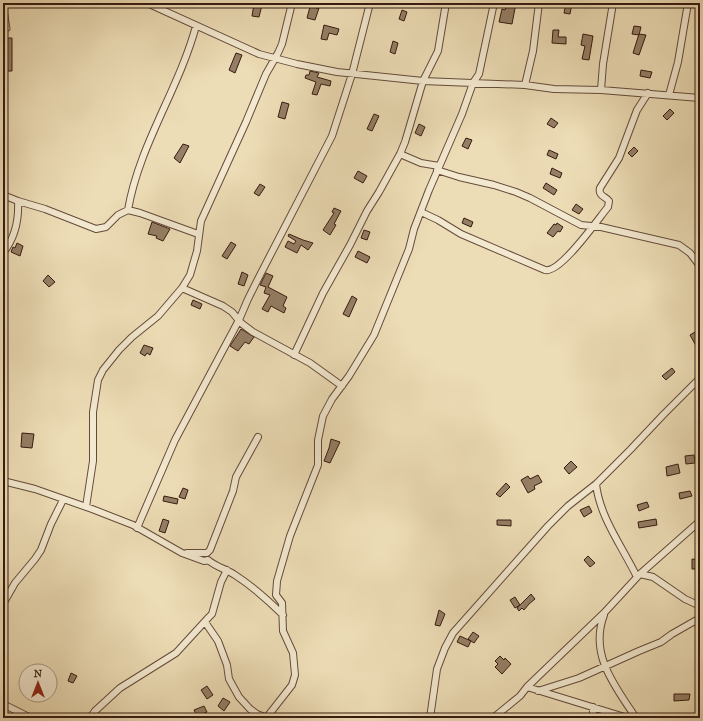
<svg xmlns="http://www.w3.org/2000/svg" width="703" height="721" font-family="'IM FELL French Canon',serif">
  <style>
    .building { fill: #957f66; stroke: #361a10 }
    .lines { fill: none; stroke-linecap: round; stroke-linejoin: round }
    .service-casing { stroke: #644b3a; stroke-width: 5 }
    .minor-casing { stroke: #644b3a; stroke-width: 8 }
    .service { stroke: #f3e9d0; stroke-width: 3 }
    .minor { stroke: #f3e9d0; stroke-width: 6 }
  </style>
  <rect width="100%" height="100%" fill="#edddb6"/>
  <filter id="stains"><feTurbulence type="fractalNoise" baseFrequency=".005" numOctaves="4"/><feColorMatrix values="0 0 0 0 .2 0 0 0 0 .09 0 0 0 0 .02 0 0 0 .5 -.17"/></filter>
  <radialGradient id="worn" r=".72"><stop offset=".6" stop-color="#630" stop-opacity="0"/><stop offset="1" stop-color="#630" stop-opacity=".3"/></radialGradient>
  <path class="building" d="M311,3H318L316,8H319L315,20L307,18Z
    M507,3H516L512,24L499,22L502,9L505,10Z
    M566,3H572L570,14L564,13Z
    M254,4L262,5L259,17L252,16Z
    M402,10L407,12L404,21L399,19Z
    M324,25L339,29L337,35L329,33L327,40L321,39Z
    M634,26L641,27L639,35L632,34Z
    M553,30H559L558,37H566V44L552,43Z
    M583,34L593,36L589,60L582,59L585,46L581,45Z
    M639,34L646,35L639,55L633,53Z
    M3,38H12V71H3Z
    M393,41L398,43L395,54L390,52Z
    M236,53L242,55L235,73L229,70Z
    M641,70L652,72L650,78L640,76Z
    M310,71L319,73L317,77L331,81L330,86L321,84L317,95L312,94L316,82L305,78L306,75H309Z
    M282,102L289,104L285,119L278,117Z
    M670,109L674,113L667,120L663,116Z
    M374,114L379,116L372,131L367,129Z
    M551,118L558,123L554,128L547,124Z
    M419,124L425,127L421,136L415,133Z
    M466,138L472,140L468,149L462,146Z
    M183,144L189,146L180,163L174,158Z
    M634,147L638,151L632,157L628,153Z
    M549,150L558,154L556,159L547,155Z
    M552,168L562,173L560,178L550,174Z
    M358,171L367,176L363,183L354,178Z
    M546,183L557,190L554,195L543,188Z
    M260,184L265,187L259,196L254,193Z
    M576,204L583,209L579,214L572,210Z
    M334,208L341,211L334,224L336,225L330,235L323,230L334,213L332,212Z
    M464,218L473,222L471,227L462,223Z
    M152,222L170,229L163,241L156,238L157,236L148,234Z
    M557,223L563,227L560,232L558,231L553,237L547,233L554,224L556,225Z
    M364,230L370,232L367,240L361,238Z
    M289,234L303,240L313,243L308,250L301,245L297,253L285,247L288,241L294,244L296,241L288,236Z
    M231,242L236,245L227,259L222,256Z
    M17,243L23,246L20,256L11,252L13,247L15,248Z
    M358,251L370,257L367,263L355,257Z
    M242,272L248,275L244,286L238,284Z
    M266,273L273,276L268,287L287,297L283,306L286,308L284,313L271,306L268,312L262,309L270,295L264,293L266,287L260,285Z
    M48,275L55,282L49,287L43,281Z
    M352,296L357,299L349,317L343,314Z
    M193,300L202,304L200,309L191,305Z
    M241,329L254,337L249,344L245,342L238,351L230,346Z
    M700,329V353L690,335Z
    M144,345L153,348L150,355L147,353L145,356L140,353Z
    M672,368L675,372L666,380L662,376Z
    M22,433L34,434L32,448L21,447Z
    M331,439L340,442L330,463L324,461L329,448Z
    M694,455L695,463L686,464L685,456Z
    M571,461L577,467L569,474L564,468Z
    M678,464L680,473L667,476L666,467Z
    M538,475L542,482L534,486L535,489L528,493L521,480L528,476L530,479Z
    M506,483L510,487L500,497L496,494Z
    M183,488L188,490L185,499L179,497Z
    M690,491L692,496L680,499L679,493Z
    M164,496L178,499L177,504L163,501Z
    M647,502L649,507L639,511L637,505Z
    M589,506L592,512L584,517L580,510Z
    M163,519L169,521L165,533L159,531Z
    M656,519L657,525L639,528L638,522Z
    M497,520H511V526L497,525Z
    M588,556L595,563L590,567L584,560Z
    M692,559L700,560V569H692Z
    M531,594L535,599L529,604L524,610L522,608L519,611L517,608Z
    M515,597L520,605L515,608L510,600Z
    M439,610L445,614L440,626L435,625Z
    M473,632L479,636L474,643L468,639Z
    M460,636L471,641L468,647L457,642Z
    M500,656L504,660L505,658L511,664L502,674L495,667L498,664L495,661Z
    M71,673L77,676L73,683L68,681Z
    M207,686L213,695L207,699L201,690Z
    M674,694H690L689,700L674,701Z
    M223,698L230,702L224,711L218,706Z
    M204,706L207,712L197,716L194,710Z"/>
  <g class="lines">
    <g class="service-casing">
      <path id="service" d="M4,3L8,29"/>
    </g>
    <g class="minor-casing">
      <path id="minor" d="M147,3L259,54L297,64L337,72L423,81L525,85L554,89L601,90L700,98
        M525,85L533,51L539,3
        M601,90L603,64L613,3
        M669,95L678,62L688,3
        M400,154L421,163L439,166
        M437,170L459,177L494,185L516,192L530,198L581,225L601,227L679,245L690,253L700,266
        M3,195L18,201L45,209L96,229L106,227L118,215L128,210L140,213L198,234
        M128,210C139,145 179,89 196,26
        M421,212L438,220L461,234L545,270C560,274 598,219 608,207L609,201C605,196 598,196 600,188L619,158L637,110L648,93
        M3,253C15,238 19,220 18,201
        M182,288L223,306L232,312L241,323L253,332L310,363L342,386
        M294,355L323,293L350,245L367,211L379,192L400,154L405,142L423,81L438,51L446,3
        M3,481L35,489L92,509L133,525L182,553L204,561L208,560C216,567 226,569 235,575C252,586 268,600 283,615
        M596,484C600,518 622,546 637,577
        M86,507L93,461V412L98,380L103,370L119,350L132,337L158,316L182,288L190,275L197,251L201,221L246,122L266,74L278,53L282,44L292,3
        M137,528L175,440L239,320L248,299L260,275L332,136L352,74L370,3
        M187,553H207L210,550L233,491L236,477L258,437
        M640,574L653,577L685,599L700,606
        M3,604L15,583L35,559L41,550L51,524L63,500
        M604,615C589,655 615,686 636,718
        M205,622L218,641L227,665L229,679L239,697L250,709L257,714L267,718
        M527,687L628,718
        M538,691L579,678L639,651L661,642L672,634L700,618
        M3,704L31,718
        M267,717L292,685L295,675L293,653L283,631L282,603L276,595L277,581L290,536L318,465V440L323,416L332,399L349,376L374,335L409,249L414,229L429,190L462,114L473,83L479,74L494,3
        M90,718L95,711L120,688L176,653L209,617L212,614L221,582L227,570
        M430,718L437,669L445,648L453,633L548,526L568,506L596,484L630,450L664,414L700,378
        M493,718L520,696L527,687L604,613L640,574L700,521
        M593,718V707"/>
    </g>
    <use href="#service" class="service"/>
    <use href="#minor" class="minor"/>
  </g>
  <rect width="703" height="721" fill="none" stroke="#edddb6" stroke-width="16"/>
  <rect x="4" y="4" width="695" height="713" fill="none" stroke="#361a10" stroke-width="2"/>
  <rect x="8" y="8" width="687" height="705" fill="none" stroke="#361a10"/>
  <g transform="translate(38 683)"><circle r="19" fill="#f3e9d0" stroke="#a79683"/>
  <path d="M0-3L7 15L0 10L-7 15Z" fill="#8f2418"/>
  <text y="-6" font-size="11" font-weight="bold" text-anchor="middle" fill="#361a10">N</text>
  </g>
  <rect width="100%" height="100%" filter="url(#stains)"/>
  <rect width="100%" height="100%" fill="url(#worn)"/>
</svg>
